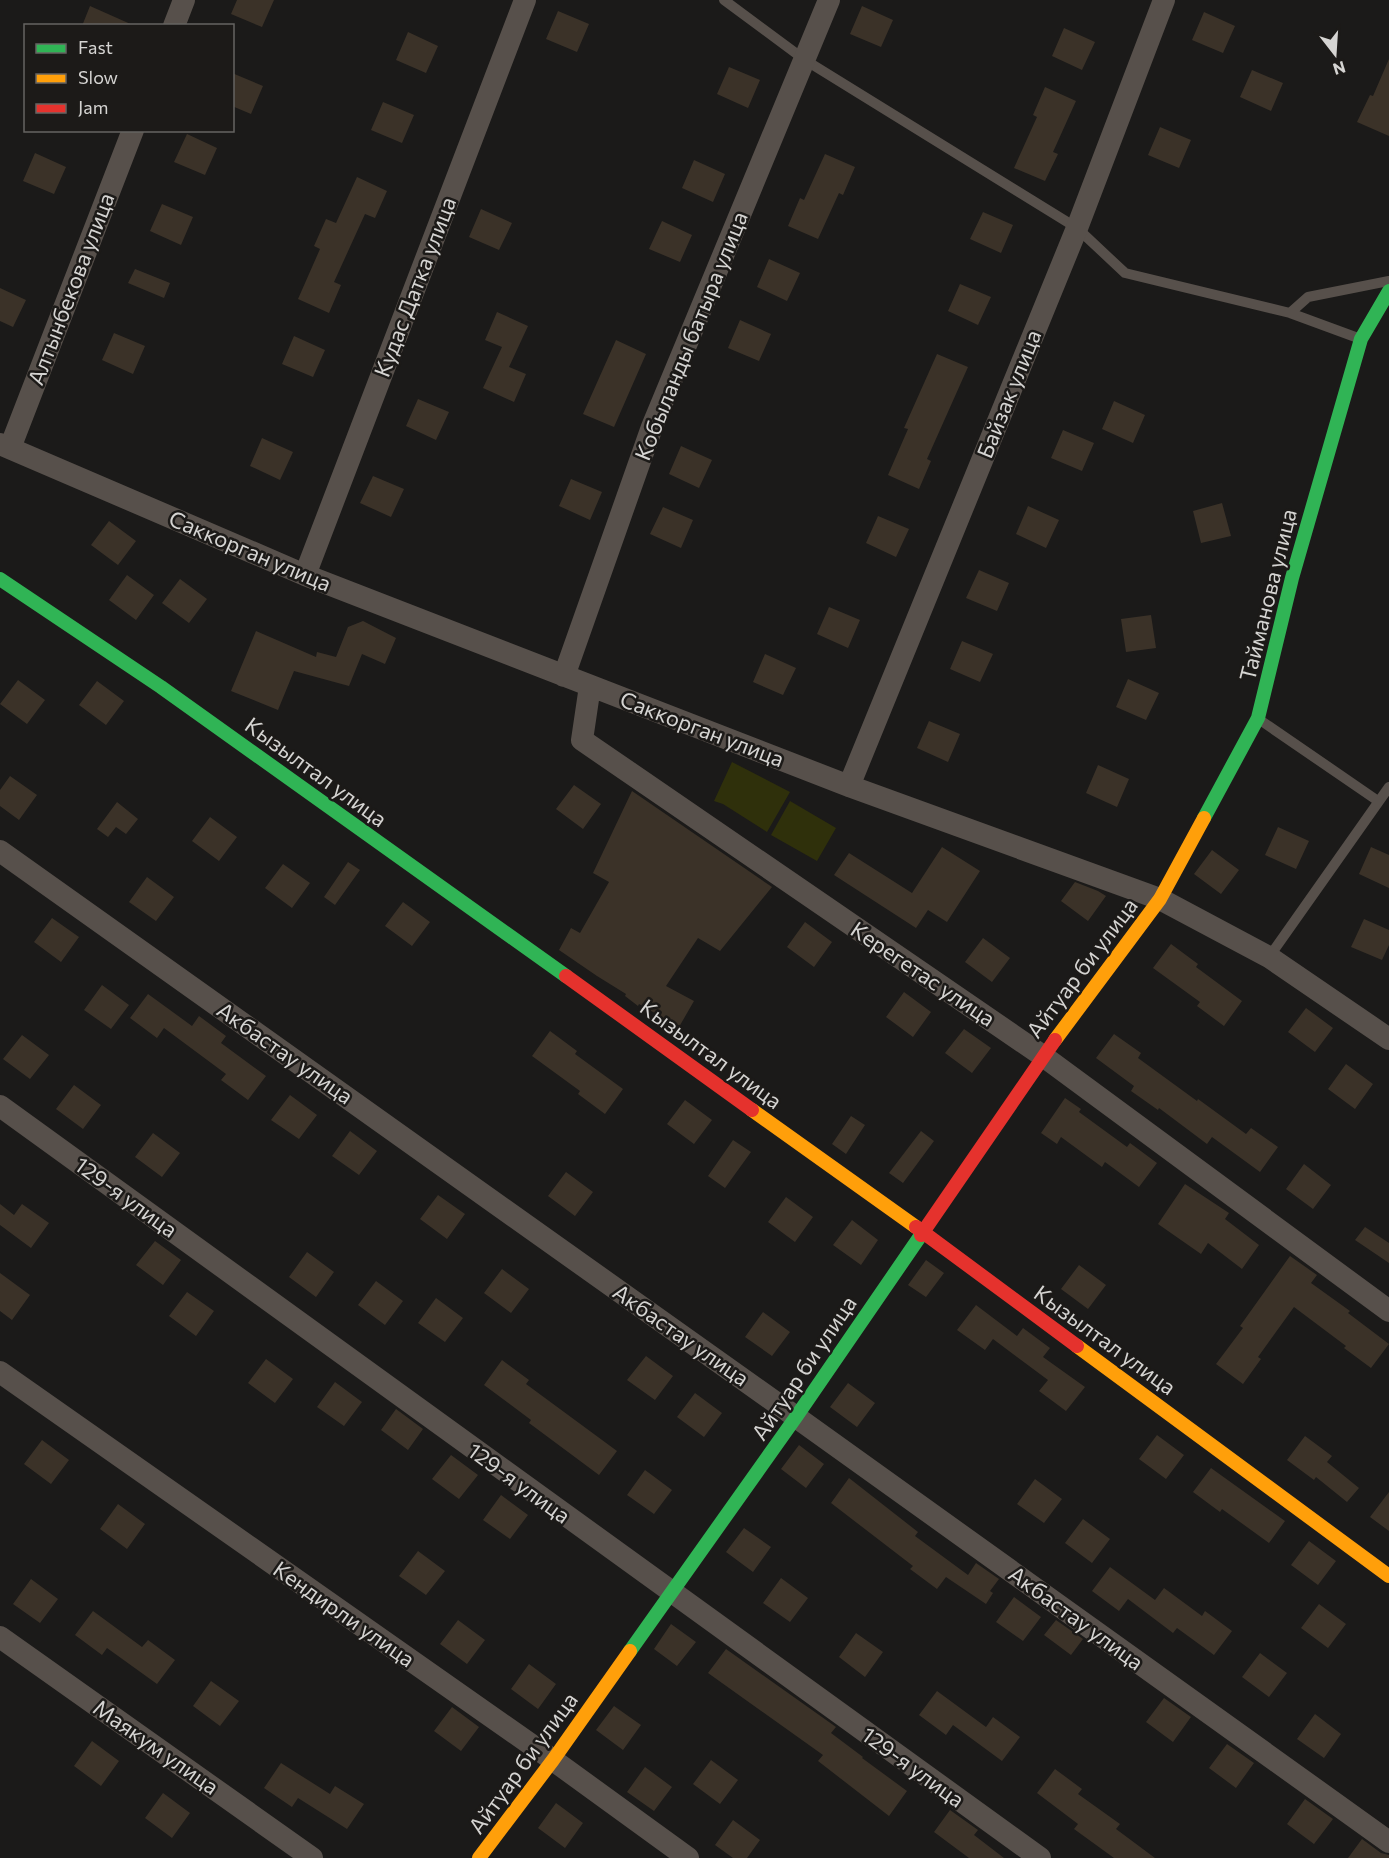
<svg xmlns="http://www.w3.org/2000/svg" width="1389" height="1858" font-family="Commissioner,sans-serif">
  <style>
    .green { fill: #2f300b }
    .building { fill: #3b3228 }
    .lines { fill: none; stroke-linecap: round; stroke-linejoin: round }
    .lane { stroke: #57504b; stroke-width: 10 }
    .street { stroke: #57504b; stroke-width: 22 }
    .fast { stroke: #30b455; stroke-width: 14 }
    .slow { stroke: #ff9f0a; stroke-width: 14 }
    .jam { stroke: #e5322d; stroke-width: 14 }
    .labels { text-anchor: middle; stroke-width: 5; stroke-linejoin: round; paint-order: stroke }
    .street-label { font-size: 22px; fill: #d5d4d2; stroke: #1c1a18 }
  </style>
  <rect width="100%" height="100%" fill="#1b1a19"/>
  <path class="green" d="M732,762L790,792L767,832L723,804L714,801Z
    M790,801L836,828L817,861L771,835Z"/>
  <path class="building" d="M237,0H274L262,27L231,14Z
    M90,6L135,26H82Z
    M862,6L893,20L881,47L850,34Z
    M558,11L589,24L577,52L546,39Z
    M1204,12L1235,26L1223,53L1192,40Z
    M1064,28L1095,42L1082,70L1052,56Z
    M408,32L438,46L426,73L396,60Z
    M1389,59V136L1357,122L1370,95L1373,96Z
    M729,67L760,80L748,108L717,94Z
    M1252,70L1283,83L1271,111L1240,97Z
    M232,73L263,86L251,114L232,106Z
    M1045,87L1076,101L1053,152L1058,154L1045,181L1014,168L1037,117L1033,115Z
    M383,102L414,115L402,143L371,130Z
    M1160,127L1191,140L1179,168L1148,155Z
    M187,134L217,148L205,175L174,162Z
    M35,153L66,167L54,194L23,181Z
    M825,154L855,167L843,195L839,193L818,239L788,226L800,198L804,200Z
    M694,160L725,174L713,202L682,188Z
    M357,177L387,191L375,218L365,214L334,282L341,285L329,313L298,299L320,249L314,246L326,219L336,223Z
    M162,204L193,217L181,245L150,231Z
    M481,209L512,223L499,250L469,237Z
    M983,212L1013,225L1001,253L970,239Z
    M662,221L692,235L680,262L649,249Z
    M769,259L800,273L787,301L757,287Z
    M135,269L170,283L164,298L128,283Z
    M960,284L991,297L978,325L948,311Z
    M0,288L26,300L13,327L0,321Z
    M497,312L528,326L509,367L526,374L514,402L483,388L502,347L485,340Z
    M740,320L771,334L759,361L728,348Z
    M114,333L145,346L133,374L102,360Z
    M294,336L325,350L313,377L282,364Z
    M616,340L646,354L614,427L583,414Z
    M937,354L968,367L927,459L931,461L919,489L888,475L908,429L904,428Z
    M418,399L449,412L436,440L406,426Z
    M1114,401L1145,415L1133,443L1102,429Z
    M1063,430L1094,443L1082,471L1051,458Z
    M262,438L293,452L280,480L250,466Z
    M681,446L712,460L699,488L669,474Z
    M373,476L404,489L391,517L360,503Z
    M571,479L602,492L590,520L559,506Z
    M1222,503L1231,536L1201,543L1193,511Z
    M1028,506L1059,520L1046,548L1016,534Z
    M663,507L693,520L681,548L650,534Z
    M878,516L909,529L896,557L866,543Z
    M109,521L136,541L118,565L91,545Z
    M979,570L1009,583L997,611L966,598Z
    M127,575L154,595L136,620L109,600Z
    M180,579L207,599L189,623L162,603Z
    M829,607L860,620L848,648L817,634Z
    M1151,615L1156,648L1126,652L1121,619Z
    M363,621L396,638L385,664L362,654L349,686L294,671L278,710L231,691L256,631L316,657L317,652L336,657L348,627Z
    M962,641L993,654L980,682L950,669Z
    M765,654L796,668L783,695L753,682Z
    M1128,679L1159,693L1146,720L1116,707Z
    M18,680L45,700L27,724L0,704Z
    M97,681L124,701L106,725L79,705Z
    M929,721L960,734L948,762L917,748Z
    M1098,765L1129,779L1117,807L1086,793Z
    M10,776L37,795L19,820L0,806V790Z
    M574,785L601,804L583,829L556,809Z
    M632,791L772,887L720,951L698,938L666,986L694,1001L679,1027L639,1004L638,1006L625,996L626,994L597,976L559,950L571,928L580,933L609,882L593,873Z
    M117,802L138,819L126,834L116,827L108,837L97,829Z
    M210,817L237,837L219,861L192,841Z
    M1278,827L1309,841L1296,869L1265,855Z
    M942,847L980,871L947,922L928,910L916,928L834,875L849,853L912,893Z
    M1371,847L1389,855V888L1359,874Z
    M1212,850L1239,870L1221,894L1194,874Z
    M348,862L360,870L335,905L324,897Z
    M283,864L310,883L292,908L265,888Z
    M147,877L174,897L156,921L129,902Z
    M1075,882L1098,891L1106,896L1088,921L1061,901Z
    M403,902L430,922L412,946L385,926Z
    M52,918L79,937L61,962L34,942Z
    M1364,919L1389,930V945L1382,960L1351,947Z
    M805,922L832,942L814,967L787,947Z
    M983,938L1010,958L992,982L965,962Z
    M1171,944L1198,964L1196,967L1242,1001L1224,1026L1197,1006L1200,1002L1153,968Z
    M102,985L129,1005L111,1029L84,1010Z
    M904,992L931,1012L913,1037L886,1017Z
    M148,994L192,1026L199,1016L226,1036L221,1043L266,1076L248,1100L221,1080L226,1074L164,1028L157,1038L130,1018Z
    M1306,1008L1333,1028L1315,1052L1288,1032Z
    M964,1029L991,1048L972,1073L945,1053Z
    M550,1031L577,1051L575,1054L623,1089L605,1114L578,1094L580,1091L532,1056Z
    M1114,1034L1141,1053L1138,1058L1197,1101L1198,1099L1246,1134L1251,1128L1278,1147L1260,1172L1212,1137L1207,1144L1159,1108L1158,1110L1131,1091L1134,1086L1096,1058Z
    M22,1035L49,1055L30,1079L3,1059Z
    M1346,1064L1373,1084L1355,1109L1328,1089Z
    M74,1085L101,1105L83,1129L56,1109Z
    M290,1095L317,1115L299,1139L271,1120Z
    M1065,1098L1081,1109L1079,1112L1127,1147L1130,1143L1157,1163L1139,1187L1105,1162L1102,1167L1061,1137L1057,1144L1041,1133Z
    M685,1100L712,1120L694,1144L667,1124Z
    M851,1116L865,1125L846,1154L832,1144Z
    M350,1131L377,1151L359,1175L332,1156Z
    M921,1131L934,1141L903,1183L889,1173Z
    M153,1133L180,1153L162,1177L135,1157Z
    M733,1140L751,1152L725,1188L708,1176Z
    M1304,1164L1331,1185L1313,1209L1286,1189Z
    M566,1172L593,1192L575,1216L548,1196Z
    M1185,1184L1229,1213L1225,1219L1259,1245L1242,1269L1208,1243L1201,1254L1158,1224Z
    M438,1195L465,1214L447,1239L420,1219Z
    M786,1197L813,1217L795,1242L768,1222Z
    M0,1204L14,1215L22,1204L49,1223L31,1248L0,1225Z
    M852,1220L878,1240L861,1265L833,1245Z
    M1365,1227L1389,1243V1263L1355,1240Z
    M155,1241L181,1260L163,1285L136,1265Z
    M307,1252L334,1272L316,1297L289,1277Z
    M1290,1256L1317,1275L1311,1283L1350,1311L1348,1313L1389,1344L1371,1368L1344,1348L1346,1346L1294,1307L1258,1357L1261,1359L1243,1384L1216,1364L1243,1328L1240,1326Z
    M926,1260L944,1273L926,1297L908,1285Z
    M1079,1265L1106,1285L1088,1309L1061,1289Z
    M502,1269L529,1289L511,1313L484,1293Z
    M0,1273L30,1295L12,1320L0,1311Z
    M376,1281L403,1301L385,1325L358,1305Z
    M187,1292L214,1311L196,1336L169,1316Z
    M436,1298L463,1318L445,1342L418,1323Z
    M976,1305L1017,1336L1023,1328L1050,1348L1043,1357L1085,1387L1066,1411L1039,1391L1048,1380L993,1339L985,1350L957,1330Z
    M763,1312L790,1332L772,1356L745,1337Z
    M646,1356L673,1376L655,1400L627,1380Z
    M266,1359L293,1379L275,1403L248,1383Z
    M502,1360L529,1380L526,1384L617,1451L599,1475L529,1423L531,1420L484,1385Z
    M335,1382L362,1402L344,1426L317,1407Z
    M848,1383L875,1403L857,1427L830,1407Z
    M695,1393L722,1413L704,1437L677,1417Z
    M396,1409L423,1429L408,1450L381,1430Z
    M1157,1435L1184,1455L1166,1479L1139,1459Z
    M1305,1436L1332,1456L1327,1462L1359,1488L1347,1502L1316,1477L1314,1480L1287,1460Z
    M42,1440L69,1460L51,1484L24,1464Z
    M799,1445L824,1464L806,1488L781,1469Z
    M451,1455L478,1475L459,1499L432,1479Z
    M1211,1468L1285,1521L1269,1543L1222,1509L1220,1512L1193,1492Z
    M645,1470L672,1490L654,1514L627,1495Z
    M849,1478L918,1532L915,1536L968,1575L976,1563L999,1579L990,1591L993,1593L986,1604L946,1577L937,1589L910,1569L913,1566L831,1503Z
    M1035,1479L1062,1499L1044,1523L1017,1504Z
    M1389,1492V1531L1370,1517Z
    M501,1495L528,1515L510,1539L483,1520Z
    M118,1504L145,1524L127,1549L100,1529Z
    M1083,1519L1110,1539L1092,1563L1065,1543Z
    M744,1528L771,1547L753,1572L726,1552Z
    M1309,1541L1336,1561L1318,1585L1291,1565Z
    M418,1551L445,1571L426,1595L399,1576Z
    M1110,1567L1155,1600L1164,1588L1202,1616L1205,1611L1232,1631L1214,1655L1177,1628L1173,1633L1128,1599L1119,1611L1092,1591Z
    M781,1578L808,1598L790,1622L763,1603Z
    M31,1579L58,1599L40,1623L13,1604Z
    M1014,1597L1041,1617L1023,1641L996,1622Z
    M1319,1604L1346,1624L1328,1648L1301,1628Z
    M93,1611L142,1647L148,1640L175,1660L157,1684L107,1648L102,1655L75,1635Z
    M458,1620L485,1640L467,1664L440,1644Z
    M1056,1620L1083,1639L1071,1655L1044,1635Z
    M671,1624L696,1642L677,1666L654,1649Z
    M856,1633L883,1652L865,1677L839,1657Z
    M726,1649L836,1727L831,1733L863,1757L862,1758L907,1791L889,1816L818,1761L823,1755L708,1673Z
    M1260,1653L1287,1673L1269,1697L1242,1677Z
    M529,1664L556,1684L538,1709L511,1689Z
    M211,1681L239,1701L220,1726L193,1706Z
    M937,1691L986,1727L993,1717L1020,1737L1002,1761L953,1725L946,1735L919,1715Z
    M1164,1698L1191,1717L1173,1742L1146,1722Z
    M614,1706L641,1725L623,1750L596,1730Z
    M452,1707L479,1727L461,1751L434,1731Z
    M1315,1714L1341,1734L1324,1758L1297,1739Z
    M92,1741L119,1761L101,1786L74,1766Z
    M1227,1744L1254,1763L1236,1788L1209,1768Z
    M711,1760L738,1780L720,1804L693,1784Z
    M281,1763L330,1794L335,1786L364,1804L347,1829L298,1798L292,1807L264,1788Z
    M645,1767L672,1787L654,1811L627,1792Z
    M1055,1769L1082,1789L1078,1794L1120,1824L1116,1829L1155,1858H1114L1074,1829L1078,1824L1037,1793Z
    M163,1793L190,1813L172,1838L145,1818Z
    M1305,1799L1333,1819L1314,1844L1287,1824Z
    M556,1803L583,1823L565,1848L538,1828Z
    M950,1810L978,1830L974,1835L1004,1858H969L934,1832Z
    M733,1820L760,1840L747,1858H733L715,1845Z
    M1362,1839L1381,1853L1389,1855V1858H1348Z"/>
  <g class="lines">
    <path class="lane" d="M724,0L805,60L1077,228L1125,273L1290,313L1358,338
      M1290,313L1308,297L1389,281
      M1260,720L1378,801
      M1269,957L1389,787"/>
    <path class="street" d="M174,26L184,0
      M0,444L305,575L849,786L1160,899L1269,957L1389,1039
      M10,448L133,130
      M305,575L525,0
      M564,676L652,427L829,0
      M590,686L582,740L1043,1056L1389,1311
      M849,786L1077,228L1164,0
      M0,851L796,1417L1389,1842
      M0,1106L1040,1858
      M0,1372L553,1760L688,1858
      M0,1637L312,1858"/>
    <path class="fast" d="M0,579L161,687L566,976
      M1204,818L1258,718L1292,578L1361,339L1389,291
      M630,1651L796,1417L921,1235"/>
    <path class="slow" d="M1055,1040L1160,899L1204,818
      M752,1110L916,1227
      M1077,1346L1389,1576
      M479,1858L553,1760L630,1651"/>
    <path class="jam" d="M566,976L752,1110
      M916,1227L1077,1346
      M921,1235L1055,1040"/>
  </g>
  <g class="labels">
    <g class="street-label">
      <text transform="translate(415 287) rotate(-69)" y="8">Кудас Датка улица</text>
      <text transform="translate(71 289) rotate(-69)" y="8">Алтынбекова улица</text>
      <text transform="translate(691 336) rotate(-68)" y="8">Кобыланды батыра улица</text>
      <text transform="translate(1009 394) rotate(-68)" y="8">Байзак улица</text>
      <text transform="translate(250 551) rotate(23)" y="8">Саккорган улица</text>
      <text transform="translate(1268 595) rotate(-76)" y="8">Тайманова улица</text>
      <text transform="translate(702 729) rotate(21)" y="8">Саккорган улица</text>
      <text transform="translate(316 772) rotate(36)" y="8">Кызылтал улица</text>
      <text transform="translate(1082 968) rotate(-53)" y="8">Айтуар би улица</text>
      <text transform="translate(923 974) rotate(34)" y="8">Керегетас улица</text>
      <text transform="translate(285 1053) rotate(35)" y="8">Акбастау улица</text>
      <text transform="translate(711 1054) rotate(36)" y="8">Кызылтал улица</text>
      <text transform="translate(126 1197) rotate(36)" y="8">129-я улица</text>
      <text transform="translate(681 1335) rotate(35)" y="8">Акбастау улица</text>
      <text transform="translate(1105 1340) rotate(36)" y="8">Кызылтал улица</text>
      <text transform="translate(804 1368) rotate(-56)" y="8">Айтуар би улица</text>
      <text transform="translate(519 1483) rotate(36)" y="8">129-я улица</text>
      <text transform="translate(344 1614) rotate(35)" y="8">Кендирли улица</text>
      <text transform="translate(1076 1618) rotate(36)" y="8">Акбастау улица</text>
      <text transform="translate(156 1747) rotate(35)" y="8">Маякум улица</text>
      <text transform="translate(523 1763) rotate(-54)" y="8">Айтуар би улица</text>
      <text transform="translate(913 1767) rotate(36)" y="8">129-я улица</text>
    </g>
  </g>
  <rect x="24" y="24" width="210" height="108" fill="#1c1a18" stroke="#666462" stroke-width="1.5"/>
  <rect x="36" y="44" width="30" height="9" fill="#30b455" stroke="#666462" stroke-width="1.5"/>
  <text x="78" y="54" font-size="18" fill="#d5d4d2">Fast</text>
  <rect x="36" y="74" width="30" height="9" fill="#ff9f0a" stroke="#666462" stroke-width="1.5"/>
  <text x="78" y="84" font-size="18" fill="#d5d4d2">Slow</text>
  <rect x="36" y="104" width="30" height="9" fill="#e5322d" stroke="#666462" stroke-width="1.5"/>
  <text x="78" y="114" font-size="18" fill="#d5d4d2">Jam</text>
  <g transform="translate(1335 54) rotate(163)" stroke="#1c1a18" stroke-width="4.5" paint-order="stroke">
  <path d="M0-4.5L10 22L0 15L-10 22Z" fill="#d5d4d2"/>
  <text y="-9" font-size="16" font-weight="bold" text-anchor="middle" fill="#d5d4d2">N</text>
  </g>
</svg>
